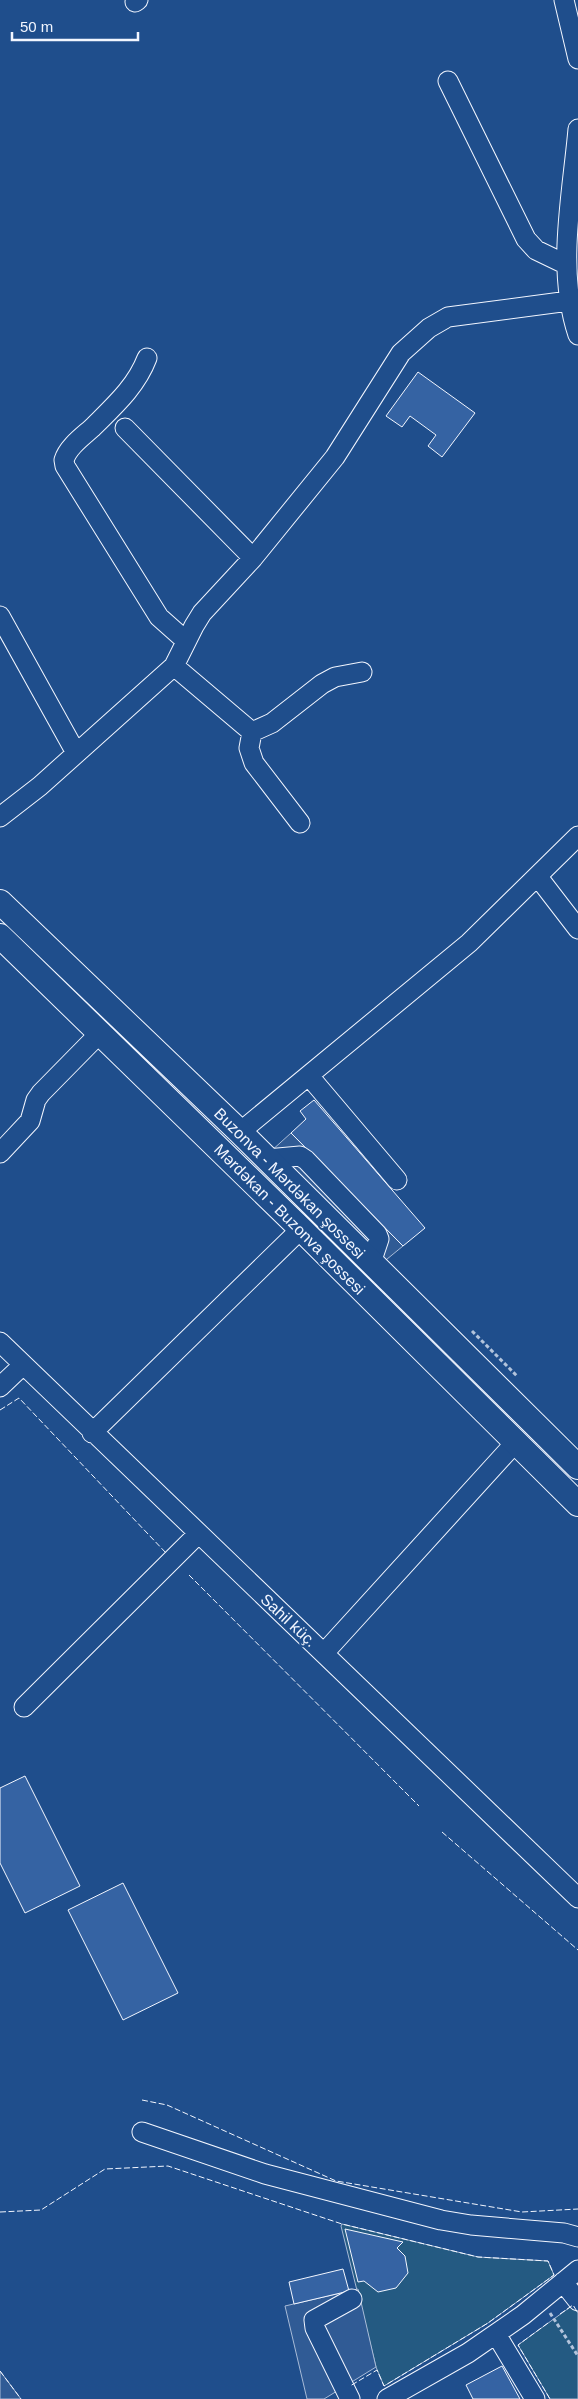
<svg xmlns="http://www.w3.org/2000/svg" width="578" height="2399" font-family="Arial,sans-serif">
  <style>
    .green { fill: #245a82; stroke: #a8bbd7 }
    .parking { fill: #305b95; stroke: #a8bbd7 }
    .building { fill: #3563a3; stroke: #f2f6ff }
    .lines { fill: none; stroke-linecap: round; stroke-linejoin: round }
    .minor-casing { stroke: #f2f6ff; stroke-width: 21 }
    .major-casing { stroke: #f2f6ff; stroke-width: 26 }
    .path { stroke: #b3c4dc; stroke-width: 3; stroke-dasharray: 4 2.5; stroke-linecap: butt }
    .minor { stroke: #1f4e8c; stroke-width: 19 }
    .major { stroke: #1f4e8c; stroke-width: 24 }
    .fence { stroke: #f2f6ff; stroke-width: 1; stroke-dasharray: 6 2.5; stroke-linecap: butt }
    .labels { text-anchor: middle; stroke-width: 4; stroke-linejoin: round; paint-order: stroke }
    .street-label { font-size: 16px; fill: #f2f6ff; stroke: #1f4e8c }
  </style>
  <rect width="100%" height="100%" fill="#1f4e8c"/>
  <path class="green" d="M342,2224L478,2257L548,2261L554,2275L488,2323L384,2386L376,2367L341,2226Z
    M573,2305L578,2313V2399H550L518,2345Z"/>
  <path class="parking" d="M291,1133L403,1246L381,1264L270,1152Z
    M358,2289L376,2367L324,2399H307L285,2306Z
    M0,2371L21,2399H0Z"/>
  <path class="building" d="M418,372L475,413L442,457L428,446L436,435L410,416L402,427L386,416Z
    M314,1100L425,1228L403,1246L291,1133L306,1119L300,1111Z
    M25,1776L80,1886L25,1913L0,1863V1788Z
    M123,1883L178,1993L123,2020L68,1910Z
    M345,2229L403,2242L397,2248L405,2256L408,2273L396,2288L378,2292L364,2281L358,2282Z
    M343,2269L349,2291L294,2304L289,2282Z
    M502,2366L520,2399H473L466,2385Z"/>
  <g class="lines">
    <g class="minor-casing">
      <path id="minor" d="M564,0L578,59
        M135,2L138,0
        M448,81L526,239L536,250L565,264
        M578,129C572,197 556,269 578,335
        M147,358C136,387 113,407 92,428C82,437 68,447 64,460L65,466L159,617L186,641
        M125,428L253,558
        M0,616L76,753
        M174,666L252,732L272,723L322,684L335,677L362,672
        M252,732L249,748L254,763L300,823
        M0,817L40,786L174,666L194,626L202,613L253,558L335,457L401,353L429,328L448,317L569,301
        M538,877L578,929
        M309,1076L397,1180
        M240,1132L469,943L578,836
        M0,1153L30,1121L36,1100L41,1093L100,1033
        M267,1159L300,1156L306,1160L377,1234L379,1239L371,1263
        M0,1342L578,1898
        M0,1387L22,1366
        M92,1433L301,1229
        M324,1653L515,1443
        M24,1707L198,1534
        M142,2132L265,2174L441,2220L471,2225L564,2233L578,2237
        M563,2282L578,2301
        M496,2334L535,2399
        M350,2399L315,2328L314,2320L352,2299
        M387,2399L468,2353L523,2315L578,2270"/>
    </g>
    <g class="major-casing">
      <path id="major" d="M0,902L240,1132L578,1467
        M0,936L301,1229L578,1504"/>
    </g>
    <path class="path" d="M472,1331L517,1376
      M550,2313L578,2356"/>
    <use href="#minor" class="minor"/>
    <use href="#major" class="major"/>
    <path class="fence" d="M0,1410L19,1398L167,1554
      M189,1575L419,1806
      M442,1832L578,1950
      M142,2100L167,2105L336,2181L522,2212L578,2209
      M0,2212L41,2210L105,2169L168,2166L342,2224L478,2257L548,2261L554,2275L488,2323L384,2386L377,2370L350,2386
      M560,2314L573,2305L578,2313
      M548,2323L518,2345L550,2399
      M0,2371L21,2399"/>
  </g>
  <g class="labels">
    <g class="street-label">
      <text transform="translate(290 1183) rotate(45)" y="6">Buzonva - Mərdəkan şossesi</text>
      <text transform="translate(290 1219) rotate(45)" y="6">Mərdəkan - Buzonva şossesi</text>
      <text transform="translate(289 1620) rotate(43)" y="6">Sahil küç.</text>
    </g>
  </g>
  <path d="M12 32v8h126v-8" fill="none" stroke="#f2f6ff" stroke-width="2.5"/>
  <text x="20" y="32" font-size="15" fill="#f2f6ff" stroke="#1f4e8c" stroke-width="4" paint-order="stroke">50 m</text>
</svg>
